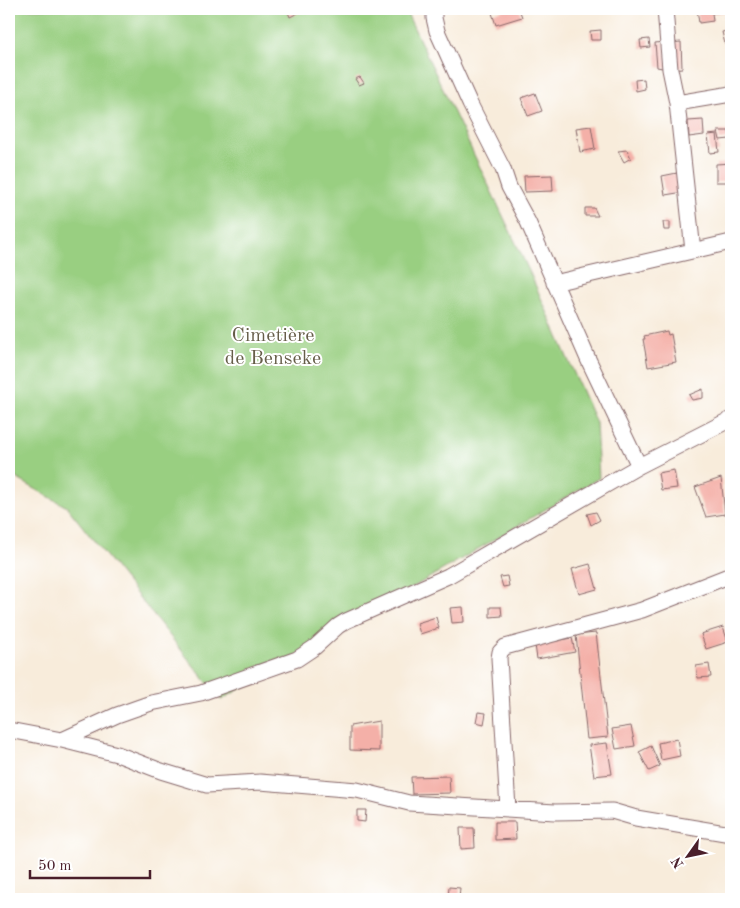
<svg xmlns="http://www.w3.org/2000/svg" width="740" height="908" font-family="'Old Standard TT',serif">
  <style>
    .green { fill: #99cf81; stroke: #727756 }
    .building { fill: #f4b0a8 }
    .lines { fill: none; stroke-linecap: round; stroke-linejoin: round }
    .minor-casing { stroke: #876769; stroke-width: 17 }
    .minor { stroke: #fff; stroke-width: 15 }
    .labels { text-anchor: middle; stroke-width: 4; stroke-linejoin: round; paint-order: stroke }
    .park-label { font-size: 20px; fill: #665d49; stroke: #fff }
  </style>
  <rect width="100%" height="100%" fill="#fff"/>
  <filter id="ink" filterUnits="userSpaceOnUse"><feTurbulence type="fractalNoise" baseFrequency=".02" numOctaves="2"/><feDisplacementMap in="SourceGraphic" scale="10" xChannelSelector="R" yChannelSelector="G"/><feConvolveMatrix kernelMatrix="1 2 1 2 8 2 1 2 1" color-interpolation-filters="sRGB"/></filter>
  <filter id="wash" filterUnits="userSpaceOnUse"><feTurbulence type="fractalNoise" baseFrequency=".0096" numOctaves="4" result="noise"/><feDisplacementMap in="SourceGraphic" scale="20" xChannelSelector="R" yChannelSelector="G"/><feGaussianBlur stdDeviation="1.12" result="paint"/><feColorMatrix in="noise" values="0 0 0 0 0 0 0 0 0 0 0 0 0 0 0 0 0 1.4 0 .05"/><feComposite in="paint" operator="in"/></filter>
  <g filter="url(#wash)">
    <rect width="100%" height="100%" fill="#f8ecdb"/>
    <path class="green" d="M9,9H405L530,273L596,423L599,478L221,700L67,507L9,474Z"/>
    <g id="blocks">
      <path class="building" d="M289,9H295L298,13L290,17L287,10Z
        M506,9H519L522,17L496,25L492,13Z
        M697,9H726V12L712,13L713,21L699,23Z
        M601,30V40H591L590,31Z
        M731,30V43L725,44L722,32Z
        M649,39L650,47L641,48L640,40Z
        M664,42L667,69L657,67L655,43Z
        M681,42L682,68L670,69L668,43Z
        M360,77L364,83L359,85L355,79Z
        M644,79L645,89L636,91L635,80Z
        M535,93L542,111L528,116L521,98Z
        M703,120L704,135L689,137L688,121Z
        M591,126L595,149L580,152L576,128Z
        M718,131H729L730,139L720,140Z
        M717,134L719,152L710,153L708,135Z
        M627,150L631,158L624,162L618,151Z
        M731,163V182H716V164Z
        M687,171L690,191L665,195L662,176Z
        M552,175L553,191L525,192L524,176Z
        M585,208H594L598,216H585Z
        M663,222H670V230H664Z
        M667,331L668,335L671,334L676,362L648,367L643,339H645L644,336Z
        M703,389V398L692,400L689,395Z
        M674,470L677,488L661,490L658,473Z
        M721,478L725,514L706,517L695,487Z
        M596,512L600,520L591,525L587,514Z
        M590,564L597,589L579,594L572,569Z
        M507,576L509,586L503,587L500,577Z
        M463,607L464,622L452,623L450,608Z
        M490,607H501L502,616L490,617Z
        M436,617L439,628L420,634L417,623Z
        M723,627L728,642L706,649L701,634Z
        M596,633L608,737L587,739L576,635Z
        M572,638L575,652L537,659L535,645Z
        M709,664L711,677L698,678L696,666Z
        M478,712L486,713L484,724L476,722Z
        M379,721V751L350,750V726Z
        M631,726L635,746L616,749L612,729Z
        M677,739L680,756L661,760L658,743Z
        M607,743L612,774L594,776L589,745Z
        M651,746L660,766L649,771L639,752Z
        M449,776L450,793L412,794L411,777Z
        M357,810H366L365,822L357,821Z
        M495,822H515L516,839L495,840Z
        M460,828H474L475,848L461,849Z
        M449,887L460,888L459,899L448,898Z"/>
    </g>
  </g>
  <g filter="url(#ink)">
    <use href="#blocks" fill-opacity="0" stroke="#876769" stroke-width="1"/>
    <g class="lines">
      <g class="minor-casing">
        <path id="minor" d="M434,9V18L437,31L470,104L503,169L509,187L528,222L588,359L639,466
          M665,9L670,69L677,103L693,251
          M677,103L731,94
          M554,283L731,242
          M9,730L62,740L117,754L161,771L207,785L260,782L357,790L409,803L555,812L612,811L636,818L731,834
          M62,740L117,715L151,703L201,693L297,659L315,647L338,626L346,621L448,576L639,466L731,419
          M508,809L499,658L500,652L505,647L642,610L731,575"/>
      </g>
      <use href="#minor" class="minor"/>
    </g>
  </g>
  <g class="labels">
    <g class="park-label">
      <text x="273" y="341">Cimetière<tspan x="273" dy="23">de Benseke</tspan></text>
    </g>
  </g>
  <rect width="740" height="908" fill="none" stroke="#fff" stroke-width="30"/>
  <g transform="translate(688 856) rotate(237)" stroke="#ffffff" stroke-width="4" paint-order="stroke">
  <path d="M0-4L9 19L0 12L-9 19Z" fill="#4a1f2b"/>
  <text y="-8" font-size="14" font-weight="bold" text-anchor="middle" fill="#4a1f2b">N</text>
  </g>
  <path d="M30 870v8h120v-8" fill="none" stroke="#4a1f2b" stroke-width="2.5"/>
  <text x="38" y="870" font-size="15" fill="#4a1f2b" stroke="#ffffff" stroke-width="4" paint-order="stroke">50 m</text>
</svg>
